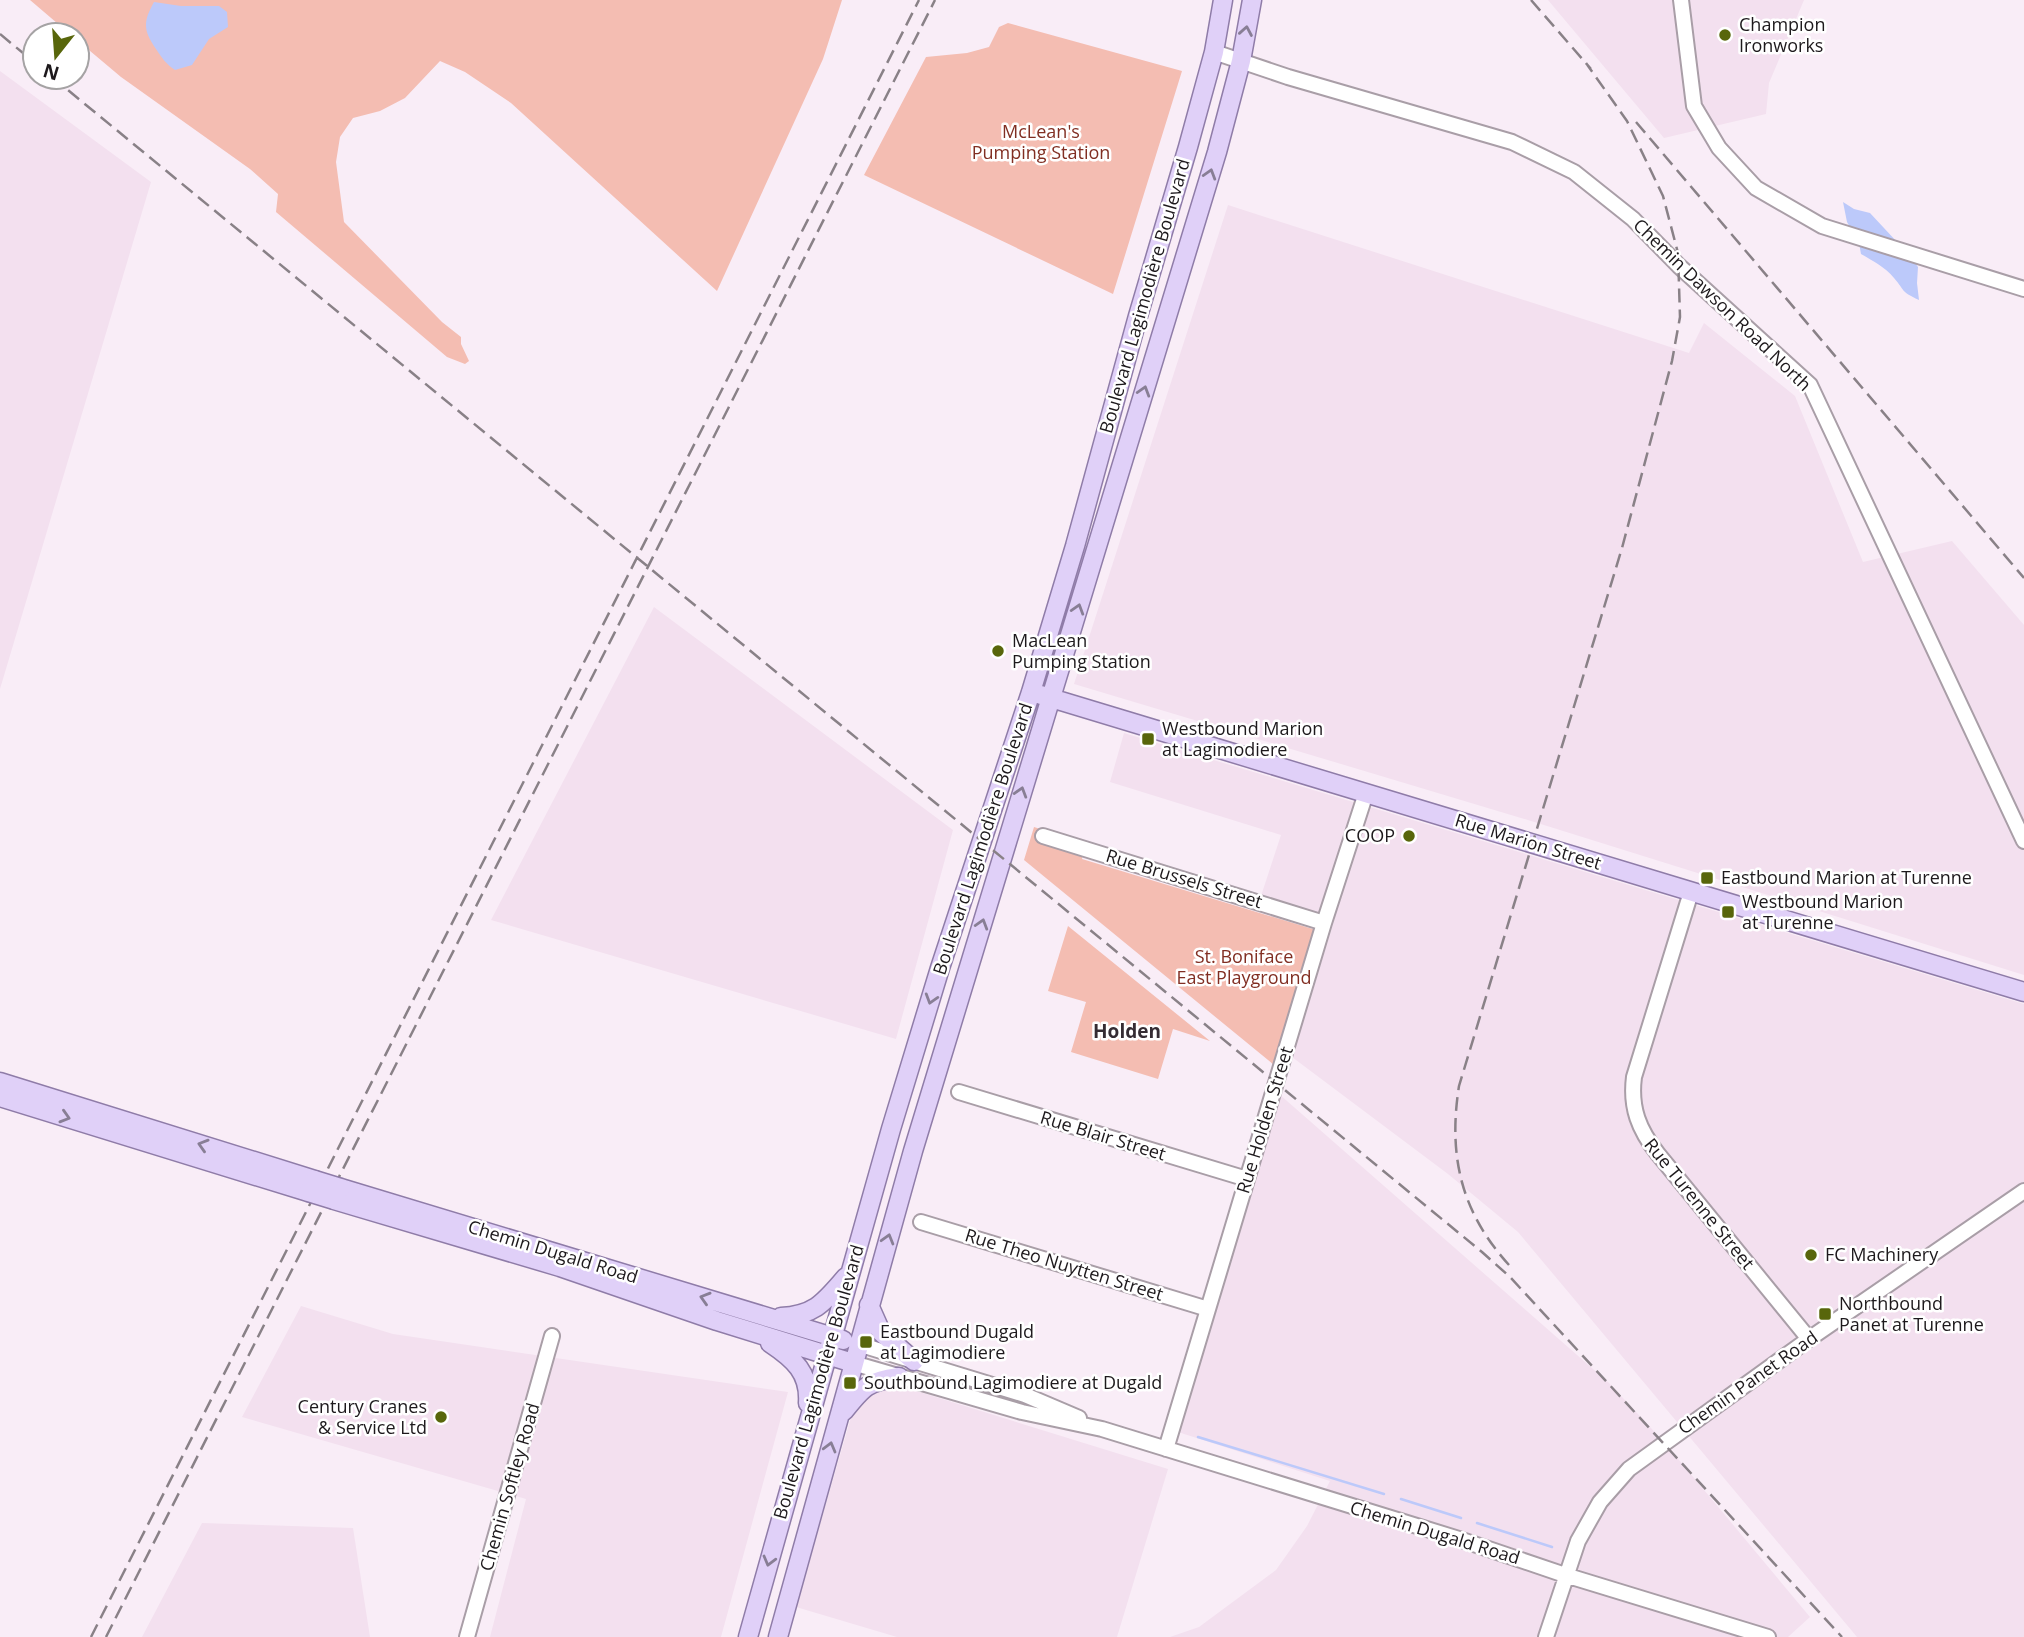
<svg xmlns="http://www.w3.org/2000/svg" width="2024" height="1637" font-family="'Open Sans',sans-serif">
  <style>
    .built { fill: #f3e0ef }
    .green { fill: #f4bdb2 }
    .water { fill: #bcc9fa }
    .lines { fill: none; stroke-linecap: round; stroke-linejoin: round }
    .stream { stroke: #bcc9fa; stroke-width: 2.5 }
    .minor-casing { stroke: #a99ea7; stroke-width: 18 }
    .major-casing { stroke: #8f7ca8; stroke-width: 21 }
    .minor { stroke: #fff; stroke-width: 14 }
    .major { stroke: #e0d0f8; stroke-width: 18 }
    .rail { stroke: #898187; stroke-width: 2.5; stroke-dasharray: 14 7; stroke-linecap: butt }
    .major-bridge-casing { stroke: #8f7ca8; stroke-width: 21; stroke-linecap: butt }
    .major-bridge { stroke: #e0d0f8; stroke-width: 18 }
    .oneway { stroke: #887e95 }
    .poi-dot { fill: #58660b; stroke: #fff; stroke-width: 2.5 }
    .labels { text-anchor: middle; stroke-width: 5; stroke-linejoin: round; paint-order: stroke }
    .poi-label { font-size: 18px; fill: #1d191c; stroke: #fff; text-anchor: start }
    .park-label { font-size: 18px; fill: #812e22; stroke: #fff }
    .street-label { font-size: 18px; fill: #1d191c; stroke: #fff }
    .neighbourhood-label { font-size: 19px; font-weight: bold; fill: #352c33; stroke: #fff }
  </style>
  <rect width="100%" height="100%" fill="#f9edf7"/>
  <path class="built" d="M1548,0H1804L1769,83L1766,114L1664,138Z
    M0,71L151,182L0,689Z
    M1228,205L1689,353L1704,323L1795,396L1863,562L1952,541L2024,625V975L1528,820L1074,684Z
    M654,607L953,830L896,1039L491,920Z
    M1124,733L2024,1004V1637H1857L1518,1232L1448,1174L1292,1057L1335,918L1261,896L1281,835L1110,782Z
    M1279,1094L1609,1383L1664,1442L1810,1617L1788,1637H1170L1199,1627L1276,1570L1307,1526L1330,1481L1178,1432Z
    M301,1306L393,1334L788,1392L721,1637H490L526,1499L242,1417Z
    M897,1385L1168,1469L1117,1637H897L796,1607L852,1414L870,1389Z
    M202,1523L353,1528L370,1637H142Z"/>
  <path class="green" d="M30,0H842L823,59L717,291L511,103L465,72L440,61L405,98L380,111L353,118L340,137L336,162L344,222L442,322L461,337V344L469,361L465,364L447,357L276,212L278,194L250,169L121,77L77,40V35H71Z
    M1008,23L1182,71L1113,294L864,175L926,57L967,53L989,47L999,27Z
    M1034,827L1085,843L1082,859L1316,930L1274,1065L1024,860Z
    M1068,926L1210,1041L1173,1029L1158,1079L1071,1052L1086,1002L1048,991Z"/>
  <path class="water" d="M154,2L181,6H219L227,12L228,27L209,39L192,65L175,70C166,64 162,58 156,49C143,30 143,22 154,2Z
    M1843,202L1854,209L1870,213L1911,257L1918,267L1917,283L1919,300C1900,291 1906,292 1894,278C1885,267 1873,261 1861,254L1859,243L1847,222Z"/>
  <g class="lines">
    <path class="stream" d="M1198,1437L1384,1494
      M1401,1499L1461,1518
      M1477,1523L1552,1547"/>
    <g class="minor-casing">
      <path id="minor" d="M1681,0L1694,106L1719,148L1756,188L1822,226L2024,289
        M1214,52L1288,77L1512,142L1574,172L1633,219L1679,266L1810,385L2024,841
        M1043,836L1324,923
        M1691,892L1634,1077C1630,1108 1639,1130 1658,1154L1809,1339
        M959,1092L1247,1179
        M921,1222L1208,1309
        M858,1344L1025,1395L1079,1418
        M853,1363L1022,1412L1102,1429L1459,1539L1565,1575L1768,1637
        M1166,1449L1324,923L1366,793
        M467,1637L552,1336
        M1546,1637L1578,1541L1600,1502L1629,1469L1809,1339L2024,1191"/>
    </g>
    <g class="major-casing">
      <path id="major" d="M1041,695L2024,992
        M0,1082L315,1180
        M0,1097L308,1192
        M341,1188L843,1340
        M334,1200L560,1267L717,1321L853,1363
        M869,1305L881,1332L914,1361
        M781,1317C816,1315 825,1301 846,1277
        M770,1343C794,1359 810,1373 808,1403
        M844,1411C863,1387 868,1381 899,1377
        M748,1637L891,1129L940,968L1031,692L1075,546L1138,316L1188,147L1214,52L1223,0
        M778,1637L913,1151L1217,152L1241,61L1252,0"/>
    </g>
    <use href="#minor" class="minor"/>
    <use href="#major" class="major"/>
    <path class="rail" d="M1531,0L1591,69
      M0,34L35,63
      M52,77L1482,1252L1510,1277L1842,1637
      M1636,122L2024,578
      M1509,1265C1461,1212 1448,1156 1459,1086L1622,548L1672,361L1680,317L1678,253L1663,196L1627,121L1586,63
      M91,1637L919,0
      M106,1637L935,0"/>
    <g class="major-bridge-casing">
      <path id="major-bridge" d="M315,1180L341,1188
        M308,1192L334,1200"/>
    </g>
    <use href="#major-bridge" class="major-bridge"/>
  </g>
  <defs><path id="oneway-chevron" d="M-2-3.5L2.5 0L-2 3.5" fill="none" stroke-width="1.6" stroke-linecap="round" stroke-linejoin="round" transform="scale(1.75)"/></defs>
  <g class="oneway">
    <use href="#oneway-chevron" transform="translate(1246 31) rotate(-80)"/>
    <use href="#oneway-chevron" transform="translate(1210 174) rotate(-73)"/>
    <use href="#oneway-chevron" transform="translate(1144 391) rotate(-73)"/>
    <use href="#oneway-chevron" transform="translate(1078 609) rotate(-73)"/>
    <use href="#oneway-chevron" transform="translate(1021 792) rotate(-73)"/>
    <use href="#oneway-chevron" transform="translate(982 924) rotate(-73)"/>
    <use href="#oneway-chevron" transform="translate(931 999) rotate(107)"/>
    <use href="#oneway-chevron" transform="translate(65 1117) rotate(17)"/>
    <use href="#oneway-chevron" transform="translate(203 1145) rotate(-163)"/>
    <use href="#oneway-chevron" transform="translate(888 1239) rotate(-74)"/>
    <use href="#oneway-chevron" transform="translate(705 1298) rotate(-163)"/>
    <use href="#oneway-chevron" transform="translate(830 1447) rotate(-75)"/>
    <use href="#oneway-chevron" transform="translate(769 1561) rotate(105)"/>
  </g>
  <g class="poi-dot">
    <circle cx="1725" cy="35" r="7"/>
    <circle cx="998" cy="651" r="7"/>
    <rect x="1141" y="732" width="14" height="14" rx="3.5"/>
    <circle cx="1409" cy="836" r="7"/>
    <rect x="1700" y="871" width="14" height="14" rx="3.5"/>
    <rect x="1721" y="905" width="14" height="14" rx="3.5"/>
    <circle cx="1811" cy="1255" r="7"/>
    <rect x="1818" y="1307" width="14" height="14" rx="3.5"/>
    <rect x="859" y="1335" width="14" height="14" rx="3.5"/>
    <rect x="843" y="1376" width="14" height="14" rx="3.5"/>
    <circle cx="441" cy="1417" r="7"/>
  </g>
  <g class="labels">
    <g class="poi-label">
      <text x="1739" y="31">Champion<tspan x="1739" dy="21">Ironworks</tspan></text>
      <text x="1012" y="647">MacLean<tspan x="1012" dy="21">Pumping Station</tspan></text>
      <text x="1162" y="735">Westbound Marion<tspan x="1162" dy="21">at Lagimodiere</tspan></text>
      <text x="1395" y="842" text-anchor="end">COOP</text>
      <text x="1721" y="884">Eastbound Marion at Turenne</text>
      <text x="1742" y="908">Westbound Marion<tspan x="1742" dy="21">at Turenne</tspan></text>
      <text x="1825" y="1261">FC Machinery</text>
      <text x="1839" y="1310">Northbound<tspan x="1839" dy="21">Panet at Turenne</tspan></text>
      <text x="880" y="1338">Eastbound Dugald<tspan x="880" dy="21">at Lagimodiere</tspan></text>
      <text x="864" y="1389">Southbound Lagimodiere at Dugald</text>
      <text x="427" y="1413" text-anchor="end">Century Cranes<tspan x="427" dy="21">&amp; Service Ltd</tspan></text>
    </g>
    <g class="park-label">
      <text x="1041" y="138">McLean's<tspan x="1041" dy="21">Pumping Station</tspan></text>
      <text x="1244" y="963">St. Boniface<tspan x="1244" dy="21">East Playground</tspan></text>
    </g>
    <g class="street-label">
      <text transform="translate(1145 296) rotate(-74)" y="6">Boulevard Lagimodière Boulevard</text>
      <text transform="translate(1722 305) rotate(44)" y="6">Chemin Dawson Road North</text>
      <text transform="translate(983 839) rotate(-72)" y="6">Boulevard Lagimodière Boulevard</text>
      <text transform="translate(1528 842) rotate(17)" y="6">Rue Marion Street</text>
      <text transform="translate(1184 879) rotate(17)" y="6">Rue Brussels Street</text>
      <text transform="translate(1265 1120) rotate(-73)" y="6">Rue Holden Street</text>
      <text transform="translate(1103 1136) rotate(17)" y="6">Rue Blair Street</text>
      <text transform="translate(1699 1204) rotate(51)" y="6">Rue Turenne Street</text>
      <text transform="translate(553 1252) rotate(17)" y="6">Chemin Dugald Road</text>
      <text transform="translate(1064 1265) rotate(17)" y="6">Rue Theo Nuytten Street</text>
      <text transform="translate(819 1382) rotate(-74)" y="6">Boulevard Lagimodière Boulevard</text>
      <text transform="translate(1748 1383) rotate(-35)" y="6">Chemin Panet Road</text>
      <text transform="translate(510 1487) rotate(-74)" y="6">Chemin Softley Road</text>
      <text transform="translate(1435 1533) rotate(17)" y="6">Chemin Dugald Road</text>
    </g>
    <g class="neighbourhood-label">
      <text x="1127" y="1038">Holden</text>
    </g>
  </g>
  <g transform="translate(56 56) rotate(197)"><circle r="33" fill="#ffffff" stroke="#a5a3a4" stroke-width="2"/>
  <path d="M0-5L12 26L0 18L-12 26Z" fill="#58660b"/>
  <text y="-10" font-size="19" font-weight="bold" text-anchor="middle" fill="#1d191c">N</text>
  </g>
</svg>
